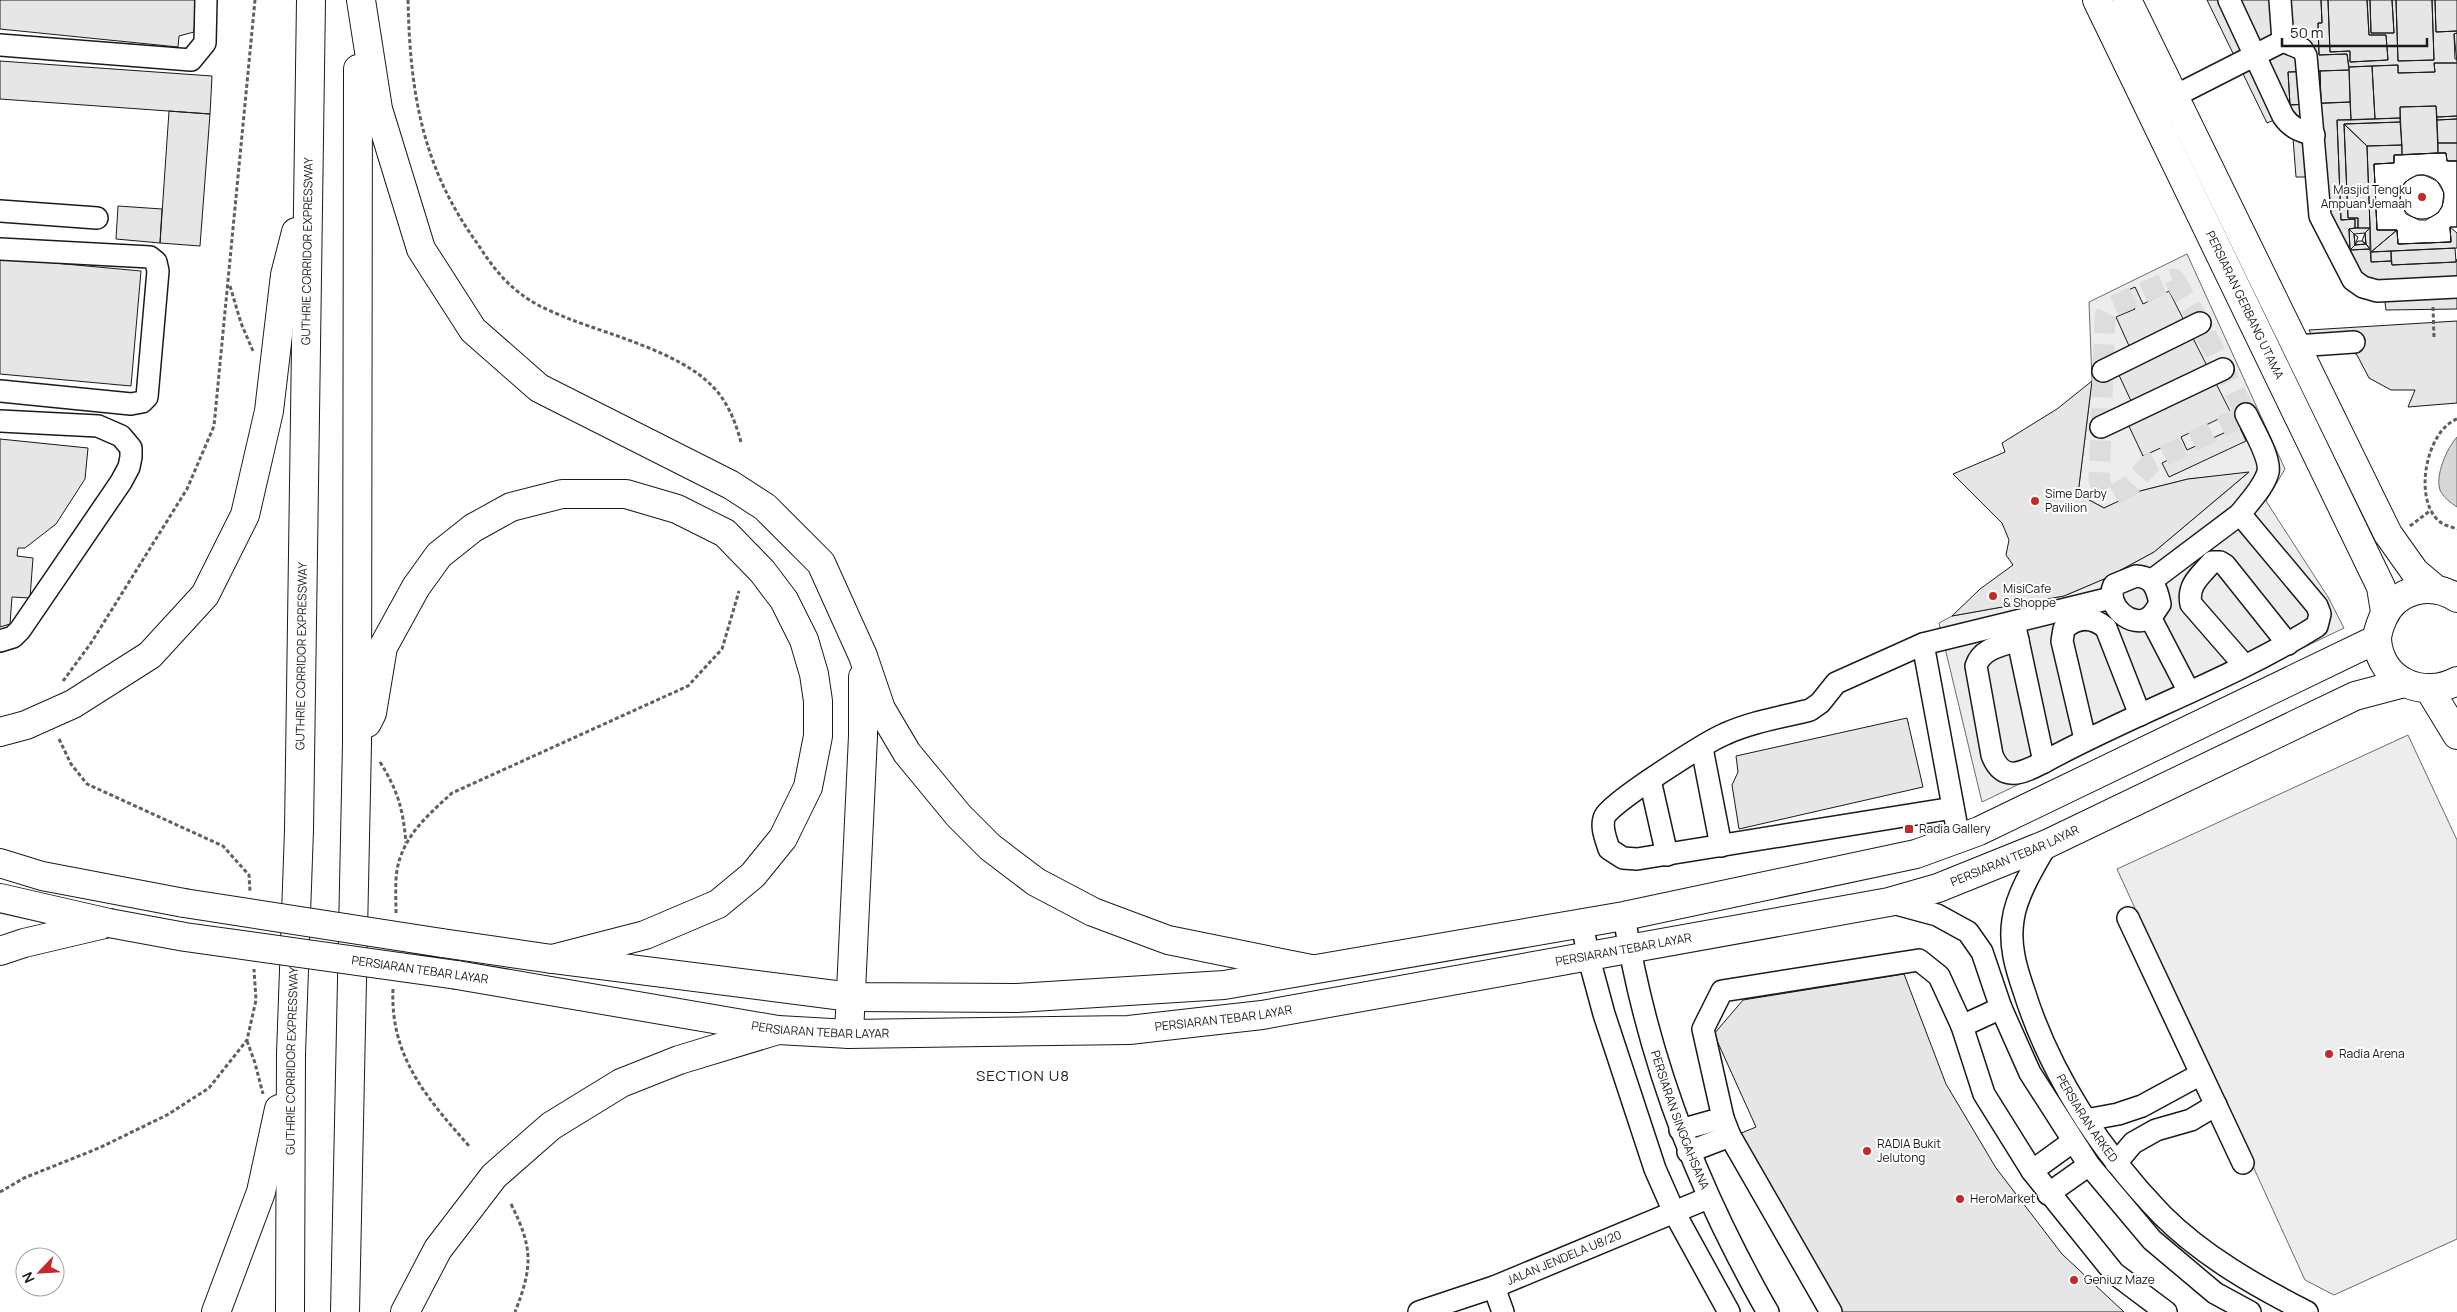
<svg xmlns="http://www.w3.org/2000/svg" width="2457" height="1312" font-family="Manrope,sans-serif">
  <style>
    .built { fill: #ededed; stroke: #6a6a6a }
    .water { fill: #d7d7d7; stroke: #6a6a6a }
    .building { fill: #e6e6e6; stroke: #1a1a1a; fill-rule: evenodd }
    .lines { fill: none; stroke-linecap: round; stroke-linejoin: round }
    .minor-tunnel { stroke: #ddd; stroke-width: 21; stroke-dasharray: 21 11; stroke-linecap: butt }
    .minor-casing { stroke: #1a1a1a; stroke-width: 24 }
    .major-casing { stroke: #1a1a1a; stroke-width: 30 }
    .highway-casing { stroke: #1a1a1a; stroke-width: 30 }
    .path { stroke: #5f5f5f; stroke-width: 3; stroke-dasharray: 4 2.5; stroke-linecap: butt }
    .minor { stroke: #fff; stroke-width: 21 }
    .major { stroke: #fff; stroke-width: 28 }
    .highway { stroke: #fff; stroke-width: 28 }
    .major-bridge-casing { stroke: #1a1a1a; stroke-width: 30; stroke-linecap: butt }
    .major-bridge { stroke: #fff; stroke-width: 28 }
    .poi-dot { fill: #c62828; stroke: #fff; stroke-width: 2 }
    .labels { text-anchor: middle; stroke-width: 4; stroke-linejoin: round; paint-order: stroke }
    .poi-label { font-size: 12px; fill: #1a1a1a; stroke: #fff; text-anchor: start }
    .street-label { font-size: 12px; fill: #1a1a1a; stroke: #fff }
    .quarter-label { font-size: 15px; letter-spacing: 1px; fill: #1a1a1a; stroke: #fff }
  </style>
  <rect width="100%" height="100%" fill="#fff"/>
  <path class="built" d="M2187,254L2285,469L2266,501L2328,597L2344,628L1982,802L1939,623L1952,616L2064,596L2104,579L2154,552L2248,473L2188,479L2144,490L2104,508L2078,494L2092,381L2089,302Z
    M2408,735L2457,840V1239L2334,1295L2305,1280L2117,869Z"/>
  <path class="water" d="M2457,437V507C2451,503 2443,497 2440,490C2435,475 2447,448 2457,437Z"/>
  <path class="building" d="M0,0H196L194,32L179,36L178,47L0,29Z
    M2207,0H2321L2322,23H2318L2319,55L2347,54L2349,70L2288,72L2290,105L2350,102L2351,120H2337L2341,220L2355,219V228L2349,229L2350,250L2370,249L2371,262L2391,261L2392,265L2456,262L2457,259V309L2386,310L2384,295L2366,296L2311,177H2296L2293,138L2279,118L2267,123Z
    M2321,0H2328L2330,52L2350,51V62L2388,60L2386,35H2369L2367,0H2370L2371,33H2394L2392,0H2396L2398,61L2434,60L2432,0H2435L2436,32L2457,31V33L2454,34L2457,63H2434L2435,72L2398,73V65L2349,67L2347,54L2319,55L2318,23H2322Z
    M2328,0H2367L2369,35H2386L2388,60L2350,62V51L2330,52Z
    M2370,0H2392L2394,33H2371Z
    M2396,0H2432L2434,60L2398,61Z
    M2435,0H2457V31L2436,32Z
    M2457,33V59H2455L2454,34Z
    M0,61L212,76L210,114L0,99Z
    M2434,63H2457V116L2437,117L2436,106L2400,107V118L2375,119L2372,66L2398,65V73L2435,72Z
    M2372,66L2375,119L2351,120L2349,67Z
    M2349,70L2350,102L2321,103L2320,71Z
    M2320,71L2321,103L2290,105L2288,72Z
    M2436,106L2438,153L2402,155L2400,107Z
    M169,111L210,114L200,246L160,243Z
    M2457,116V119L2437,120V117Z
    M2400,118V122L2344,124L2348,218H2358V228H2355V219L2341,220L2337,120Z
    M2457,119V143H2438L2437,120Z
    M2400,122L2402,145L2367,146L2344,124Z
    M2344,124L2367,146L2370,228H2358V218H2348Z
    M2438,143H2457V161H2447L2446,153H2438Z
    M2402,145V155H2394V163L2374,164L2377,230H2397L2371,252L2367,146Z
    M2438,153H2446L2447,161H2457V227H2450L2451,242L2398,244L2397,230H2377L2374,164L2394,163V155ZM2417,175H2424L2437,181L2444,193L2442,207L2438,213L2426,220H2419L2406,214L2400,201L2401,188L2405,182Z
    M2438,153H2446L2447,161H2457V227H2450L2451,242L2398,244L2397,230H2377L2374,164L2394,163V155Z
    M2400 197a22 22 0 1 1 44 0a22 22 0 1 1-44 0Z
    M118,206L162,209L160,243L116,239Z
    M2450,227L2457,233V248L2371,252L2397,230L2398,244L2451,242Z
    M2355,228H2370L2365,233L2354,234L2349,229Z
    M2370,228V249L2366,244L2365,233Z
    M2349,229L2354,234L2355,245L2350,250Z
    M2365,233L2366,244L2362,241Z
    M2354,234L2358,237L2355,245Z
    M2358,241H2362L2366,244L2355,245Z
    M2366,244L2370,249L2350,250L2355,245Z
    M2455,248L2456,262L2392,265L2391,251Z
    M2391,251V261L2371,262V252Z
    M0,258L141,271L131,386L0,374Z
    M2135,287L2143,304L2169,291L2231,413L2181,437L2187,450L2239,426L2246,441L2169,477L2162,463L2180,454L2174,442L2143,456L2127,422L2132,403L2117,371L2130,348L2116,317L2135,309L2126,291Z
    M2457,321V403L2408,407L2415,390H2391L2369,378L2357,355L2346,347L2321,354L2309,330Z
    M2092,381L2078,494L2104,508L2140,491L2188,479L2249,472L2154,552L2104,579L2064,596L1952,616L1980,589L2013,565L2006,555L2009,540L2002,523L1953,474L2005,452L2002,443L2057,409Z
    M0,439L88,448L85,479L56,524L25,548H18L17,556L33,558L30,598L12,597L10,624L0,627Z
    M1907,718L1923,787L1739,829L1732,785L1738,772L1736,756Z
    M1904,974L1946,1084L1996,1168L2062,1254L2124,1312H1835L1739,1134L1756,1127L1714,1034L1743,1000Z"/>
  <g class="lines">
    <path class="minor-tunnel" d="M2174,279L2200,323L2246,414L2151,463L2131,485L2112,496L2103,490L2099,480L2105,316L2109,308Z"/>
    <g class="minor-casing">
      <g id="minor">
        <path d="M2229,0L2283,116C2291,128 2300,131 2314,135"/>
        <path d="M2280,0L2283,41L2302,49L2306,56L2320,216L2353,280L2363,287L2377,291L2457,287"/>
        <path d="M0,45L191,60L205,43L206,0"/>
        <path d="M2173,97L2283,41"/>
        <path d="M0,211L97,218"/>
        <path d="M0,249L150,257L156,262L158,271L147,397L142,402L131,404L0,391"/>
        <path d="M2296,346L2354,342"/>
        <path d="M2103,371L2200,323"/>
        <path d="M0,421L98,426L121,436L131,448V457L129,467L121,482L20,630L13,637L0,641"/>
        <path d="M2101,427L2223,369"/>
        <path d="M2240,514C2249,502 2264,487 2268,472C2271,458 2252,427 2246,414"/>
        <path d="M2136,576C2154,577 2157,589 2160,604C2157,608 2154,614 2150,617C2133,630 2104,606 2114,585Z"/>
        <path d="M2150,617L2189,692"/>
        <path d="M2014,622L2044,762C2133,713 2231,680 2317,626L2320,614L2317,606L2240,514L2151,581"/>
        <path d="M2018,640C2001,646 1982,648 1976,666L1992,755C2003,784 2024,772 2044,762"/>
        <path d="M1923,644L1959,839"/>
        <path d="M2244,665L2191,604C2187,585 2200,576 2212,562H2220L2225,565L2288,644"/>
        <path d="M2085,739L2062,641L2064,629C2077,616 2093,617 2106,628L2140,715"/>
        <path d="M1702,748L1721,846"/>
        <path d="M1650,780L1667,855"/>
        <path d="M1953,808L1637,859L1623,858L1609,849C1606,839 1600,826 1605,816C1610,803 1708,741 1725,734C1751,722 1782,717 1810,710L1820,703L1836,683L1923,644L2111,598"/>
        <path id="s1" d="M2047,844C2034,866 2016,896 2013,920C2009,945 2016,968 2024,991C2050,1074 2101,1152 2162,1215C2203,1256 2256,1286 2307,1312"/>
        <path d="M1889,902L1937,915L1968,932L1982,952L2001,1008L2030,1073L2089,1165L2152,1240L2215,1293L2250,1312"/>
        <path id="s2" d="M1624,916C1643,1035 1682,1148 1737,1255C1747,1274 1757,1294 1768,1312"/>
        <path d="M2128,918L2243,1163"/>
        <path d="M1582,923L1588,955L1604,1014L1655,1169L1674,1212L1729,1312"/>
        <path d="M1962,1026L2001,1008"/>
        <path d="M2086,1120L2118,1114L2142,1106L2201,1074"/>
        <path d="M1680,1130L1723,1118"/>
        <path d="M1688,1152L1730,1136"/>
        <path d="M2116,1163L2133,1143L2156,1130L2191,1120L2216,1105"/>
        <path d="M2032,1171L2072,1142"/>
        <path d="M2048,1194L2089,1165"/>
        <path d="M1494,1287L1503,1312"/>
        <path id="s3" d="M1419,1312L1494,1287L1708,1198"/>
        <path d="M1831,1312L1730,1136L1723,1118L1703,1029L1722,991L1919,960L1939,976L1962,1026L1984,1094L2032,1171L2114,1273L2166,1312"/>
      </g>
    </g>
    <g class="major-casing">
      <g id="major">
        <path id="s4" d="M2097,0L2381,587L2385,612"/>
        <path d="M2127,0L2388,534L2415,572L2434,588"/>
        <path d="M2457,598C2431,581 2396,589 2383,618C2380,625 2377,633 2377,640C2381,682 2423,699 2457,681"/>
        <path d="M2429,689L2457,735"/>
        <path d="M0,863L42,876L184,903"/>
        <path d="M0,898L109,923"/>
        <path d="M442,943L552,959L851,997L1017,998L1224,985L1624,916L1916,854L1979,831L2377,639"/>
        <path id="s5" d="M457,975L778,1030L849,1034L1129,1030L1262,1015L1889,902L1938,888L2047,844L2355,696L2404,683"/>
      </g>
    </g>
    <g class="highway-casing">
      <g id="highway">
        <path d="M361,0L378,109L421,249L473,330L539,388L731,485L765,507L821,563L863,656L881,709L907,753L959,816L990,847L1036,882L1093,912L1168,940L1311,969"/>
        <path d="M367,723L372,713L383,647L416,587L439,555L473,528L511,507L562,494H626L677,509L725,533L762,571L784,600L804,640L814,674L818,701V736L808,787L783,838L753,875L718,904L645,935L552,959"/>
        <path d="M0,732L26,725L73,704L150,655L205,595L245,515L269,411L285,275L296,232"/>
        <path d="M0,951L24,943L109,923"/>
        <path d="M849,1034L863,736V677"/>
        <path d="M216,1312L261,1192L279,1109"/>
        <path id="s6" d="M290,1312L291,1054L299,830L311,0"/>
        <path d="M345,1312L357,743L358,69"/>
        <path d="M405,1312L438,1249L494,1176L551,1126L621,1083L679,1060L778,1030"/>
      </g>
    </g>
    <path class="path" d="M408,0C410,92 422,167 477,243C490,263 502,280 521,294C536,306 555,313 572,320C612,335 678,353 709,383C726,398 735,420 741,442
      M230,286L241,323L253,351
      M2433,307L2434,338
      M2457,419C2426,431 2413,499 2439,521C2443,525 2452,527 2457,529
      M2410,526L2431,510
      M63,681L91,643L187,489L214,426L255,0
      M59,739L71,764L87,784L223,846L249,875L250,891
      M380,762C398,791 403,809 406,843
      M396,913C396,899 395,884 397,870C403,836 428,815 452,793L688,686L722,649L739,591
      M393,989C390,1057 427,1098 469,1146
      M247,1041L255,1063L263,1094
      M0,1192L24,1178L99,1148L167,1115L209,1088L247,1040L256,1000L254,969
      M511,1204C533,1248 533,1266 515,1312"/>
    <use href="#minor" class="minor"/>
    <use href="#major" class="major"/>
    <use href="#highway" class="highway"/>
    <g class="major-bridge-casing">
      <path id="major-bridge" d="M184,903L442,943
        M109,923L185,937L457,975"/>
    </g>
    <use href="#major-bridge" class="major-bridge"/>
  </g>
  <g class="poi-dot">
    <circle cx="2422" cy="197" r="5"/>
    <circle cx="2035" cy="501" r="5"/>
    <circle cx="1993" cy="596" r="5"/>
    <rect x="1904" y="824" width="10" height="10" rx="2.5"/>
    <circle cx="2329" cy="1054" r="5"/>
    <circle cx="1867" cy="1151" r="5"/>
    <circle cx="1960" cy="1199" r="5"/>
    <circle cx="2074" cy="1280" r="5"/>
  </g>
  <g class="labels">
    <g class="poi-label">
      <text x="2412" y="194" text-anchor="end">Masjid Tengku<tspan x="2412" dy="14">Ampuan Jemaah</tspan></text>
      <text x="2045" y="498">Sime Darby<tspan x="2045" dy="14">Pavilion</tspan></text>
      <text x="2003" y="593">MisiCafe<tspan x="2003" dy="14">&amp; Shoppe</tspan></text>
      <text x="1919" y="833">Radia Gallery</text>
      <text x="2339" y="1058">Radia Arena</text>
      <text x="1877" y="1148">RADIA Bukit<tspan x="1877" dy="14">Jelutong</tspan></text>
      <text x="1970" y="1203">HeroMarket</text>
      <text x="2084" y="1284">Geniuz Maze</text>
    </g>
    <g class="street-label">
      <text dy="4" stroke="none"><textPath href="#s6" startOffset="1061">GUTHRIE CORRIDOR EXPRESSWAY</textPath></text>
      <text dy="4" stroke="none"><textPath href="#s4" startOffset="339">PERSIARAN GERBANG UTAMA</textPath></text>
      <text dy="4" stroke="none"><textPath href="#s6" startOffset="656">GUTHRIE CORRIDOR EXPRESSWAY</textPath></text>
      <text dy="4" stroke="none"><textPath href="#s5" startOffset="1582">PERSIARAN TEBAR LAYAR</textPath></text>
      <text dy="4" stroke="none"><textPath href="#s5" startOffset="1178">PERSIARAN TEBAR LAYAR</textPath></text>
      <text transform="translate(420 970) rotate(8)" y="4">PERSIARAN TEBAR LAYAR</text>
      <text dy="4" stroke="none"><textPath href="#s5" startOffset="772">PERSIARAN TEBAR LAYAR</textPath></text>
      <text dy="4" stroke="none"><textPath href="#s5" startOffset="368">PERSIARAN TEBAR LAYAR</textPath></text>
      <text dy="4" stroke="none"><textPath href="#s6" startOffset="251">GUTHRIE CORRIDOR EXPRESSWAY</textPath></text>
      <text dy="4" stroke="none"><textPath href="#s1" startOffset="299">PERSIARAN ARKED</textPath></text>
      <text dy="4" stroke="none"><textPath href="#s2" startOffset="212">PERSIARAN SINGGAHSANA</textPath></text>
      <text dy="4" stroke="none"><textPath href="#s3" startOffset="155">JALAN JENDELA U8/20</textPath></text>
    </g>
    <g class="quarter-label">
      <text x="1023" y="1081">SECTION U8</text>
    </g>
  </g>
  <g transform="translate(40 1272) rotate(245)"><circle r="24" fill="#ffffff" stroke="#a3a3a3"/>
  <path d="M0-4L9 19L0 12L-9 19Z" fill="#c62828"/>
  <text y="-8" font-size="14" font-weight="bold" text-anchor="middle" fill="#1a1a1a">N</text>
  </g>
  <path d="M2282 38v8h145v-8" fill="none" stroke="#1a1a1a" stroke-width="2.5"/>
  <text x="2290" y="38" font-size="15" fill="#1a1a1a" stroke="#ffffff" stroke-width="4" paint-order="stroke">50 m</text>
</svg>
